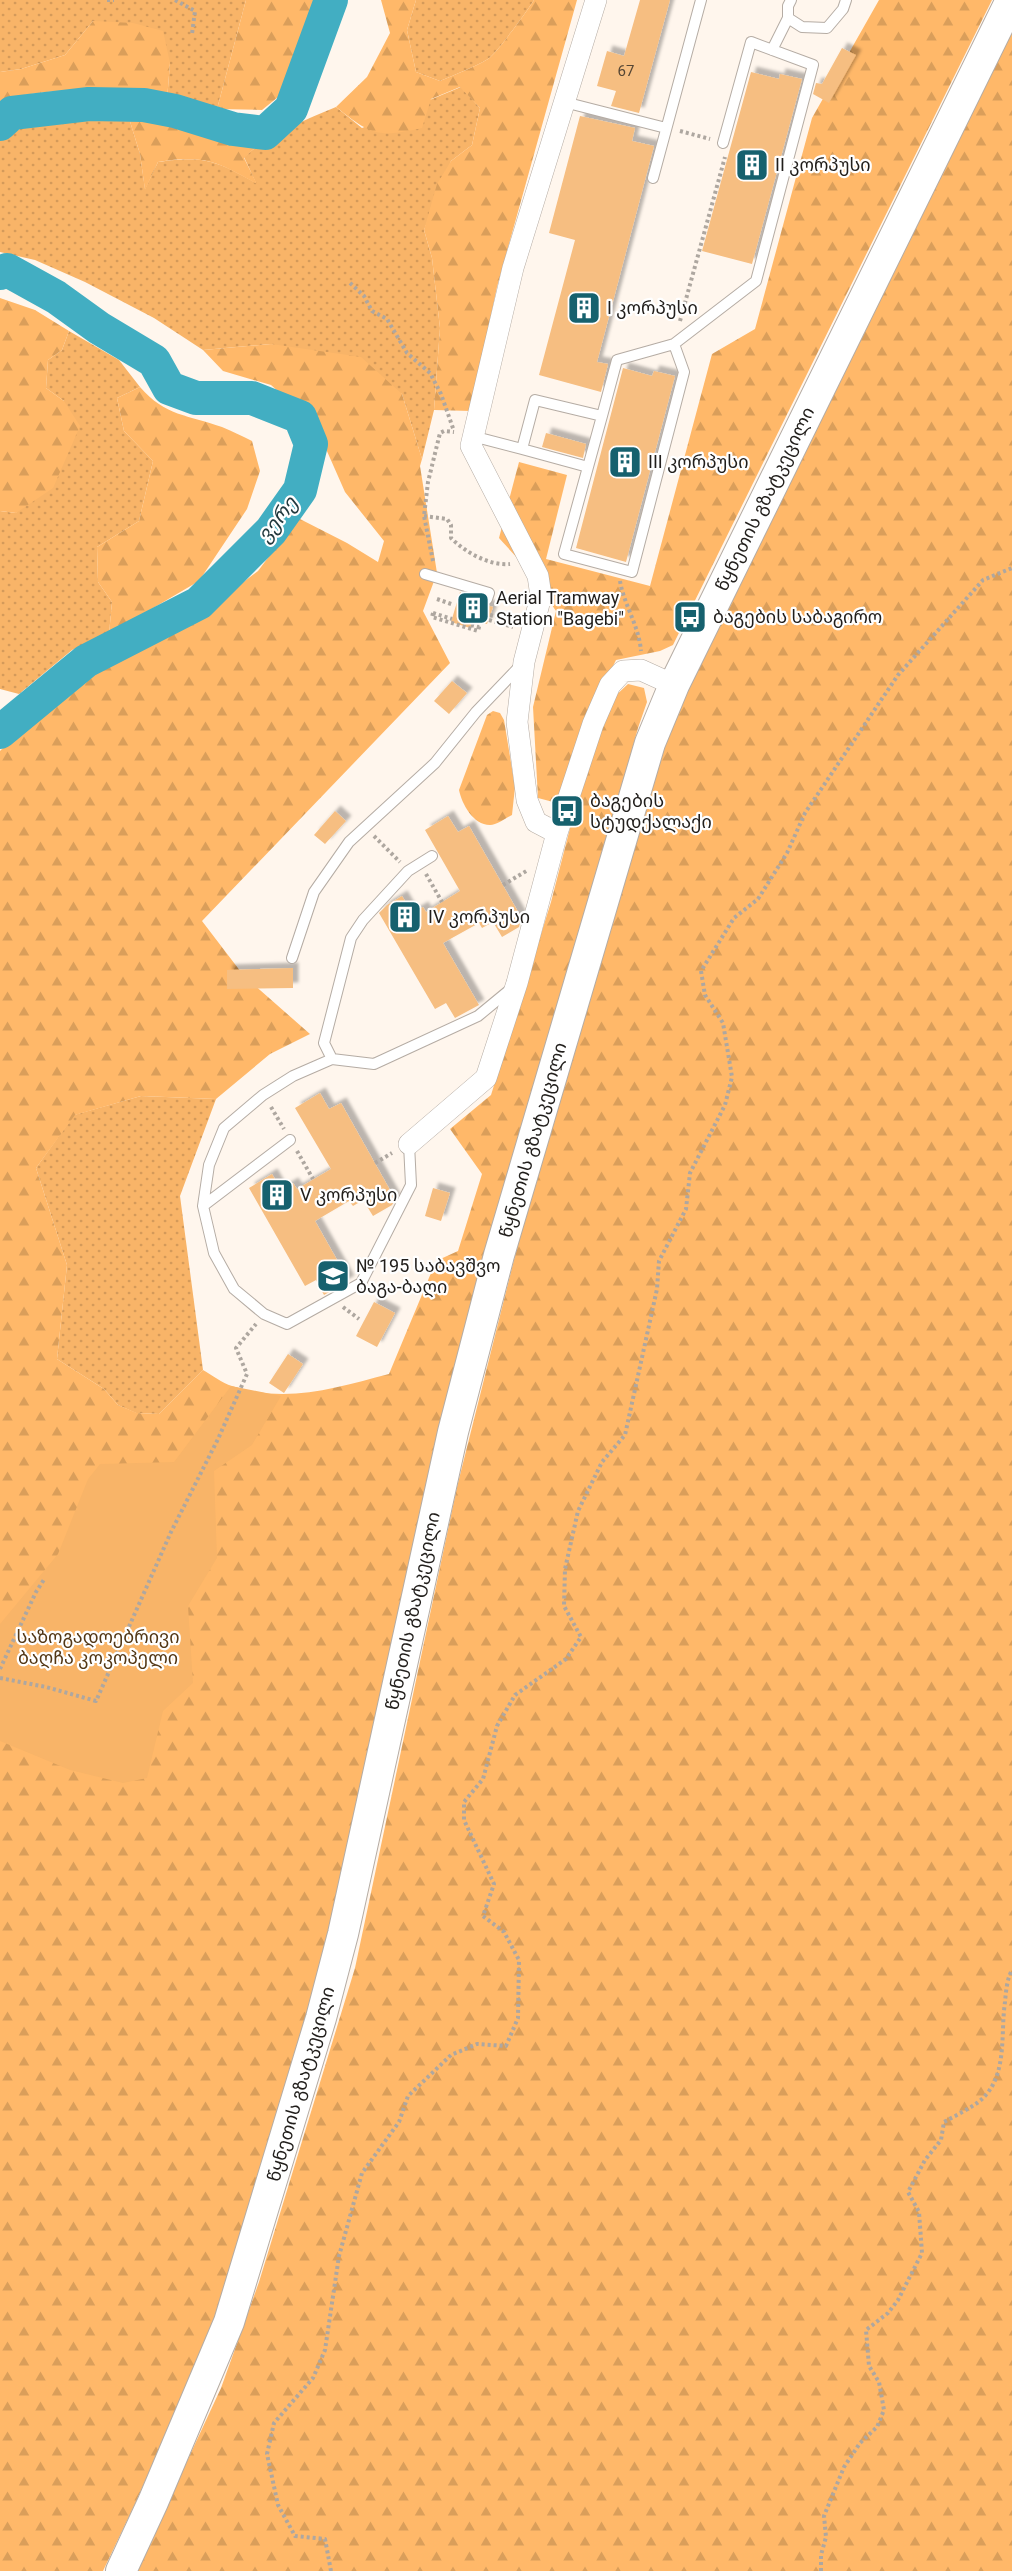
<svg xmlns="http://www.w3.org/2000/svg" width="1012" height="2571" font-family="Roboto,'Noto Sans Georgian',sans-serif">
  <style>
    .grass { fill: url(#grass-dots) }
    .forest { fill: url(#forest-firs) }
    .garden { fill: #f8b468 }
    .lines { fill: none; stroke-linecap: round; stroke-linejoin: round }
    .river { stroke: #42aec2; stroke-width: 34 }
    .building { fill: #f6be81; filter: url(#shadow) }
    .service-casing { stroke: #b5aca4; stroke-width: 12 }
    .minor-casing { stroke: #b5aca4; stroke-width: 22 }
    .secondary-casing { stroke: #b5aca4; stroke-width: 32 }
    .path { stroke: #aea7a0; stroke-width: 4; stroke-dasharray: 3 3; stroke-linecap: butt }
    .service { stroke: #fff; stroke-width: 10 }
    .minor { stroke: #fff; stroke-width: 21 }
    .secondary { stroke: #fff; stroke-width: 30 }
    .labels { text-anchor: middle; stroke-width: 4.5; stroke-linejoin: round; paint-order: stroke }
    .number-label { font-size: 15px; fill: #564634 }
    .poi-label { font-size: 18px; fill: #211e1b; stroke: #fff; text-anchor: start }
    .street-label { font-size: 18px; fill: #211e1b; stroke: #fff }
    .park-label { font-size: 18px; fill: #533715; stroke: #fff }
    .water-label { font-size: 20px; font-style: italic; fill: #21393e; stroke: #fff }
  </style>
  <defs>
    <pattern id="grass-dots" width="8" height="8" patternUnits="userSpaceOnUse" patternTransform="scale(1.5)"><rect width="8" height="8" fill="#f8b468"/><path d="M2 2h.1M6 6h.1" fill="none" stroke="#d49a5a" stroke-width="1.8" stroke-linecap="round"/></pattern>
    <pattern id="forest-firs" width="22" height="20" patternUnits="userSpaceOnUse" patternTransform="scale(1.5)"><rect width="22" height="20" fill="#ffb869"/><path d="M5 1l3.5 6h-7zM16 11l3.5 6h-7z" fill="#da9e5a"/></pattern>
    <filter id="shadow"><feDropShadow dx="5.5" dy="-5.5" stdDeviation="1.5" flood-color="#0004"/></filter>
  </defs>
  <rect width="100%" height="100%" fill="#fff6ed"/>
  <path class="grass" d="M0,0H246L217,109L167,100L170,63L93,21L65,55L21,69L0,72Z
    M416,0H534C528,10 496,54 488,59C473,68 456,74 440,81L416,72L407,30Z
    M461,87L480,108L472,145L451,161L424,230L432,258L440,328L434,410L422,459L402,394L271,344L203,350L154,318L85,282L35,260L0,252V139L35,121L128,115L140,154L145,189L158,162C205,155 216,161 256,183L244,157C271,133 303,121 336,107L362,128Z
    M69,331L119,360L140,387L117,398L124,431L153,461L139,521L97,547L98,582L112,602L109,634L72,650L19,694L0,689V511L16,513L64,401L46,388L48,360L62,350Z
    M141,1096L216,1099L180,1196L203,1370L159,1414L136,1413L118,1405L104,1389L57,1359L67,1265L36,1168L74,1115Z"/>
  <path class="forest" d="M246,0H321L299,80L262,110L217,109Z
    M381,0H416L407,30L416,72L440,81C456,74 473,68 488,59C496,54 528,10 534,0H577L497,287L471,411L434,410L440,328L432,258L424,230L437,184L451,161L472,145L480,108L460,87L431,99L422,128C378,138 371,135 336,107L367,77L390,33Z
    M879,0H992L673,645L660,651L616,660L586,721L557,803L538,798L533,707L556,611L529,571L499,538L519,462L567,475L546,559L650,586L712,354L755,329L812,118Z
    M1012,20V2571H136L221,2388L259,2282L355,1968L457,1487L532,1188L650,770Z
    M93,21L133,23L163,31L170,63L167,100C116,90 50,85 0,101V72L21,69L65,55Z
    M128,115C174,120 218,134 263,140L244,158L257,184C218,162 204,154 158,162L145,190L140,154Z
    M0,298L35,310L69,331L62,350L48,360L46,388L64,401L80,426L53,488L16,513L0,511Z
    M271,344L361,357L402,394L422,459L420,466L437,573L423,611L450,663L202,921L244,976L310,1034L270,1054L216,1099L141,1096L75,1115L36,1168L67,1265L57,1359L104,1389L118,1405L137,1413L159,1414L203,1370C212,1375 222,1383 232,1386C287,1404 335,1388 389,1374L436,1261L458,1251L482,1174L450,1129L491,1095L551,902L575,809L612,699L628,684L644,688L647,702L638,728L463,1365L316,2000L234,2278L135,2504L103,2571H0V751L36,715L107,664L189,623L258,571L298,518L347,543L378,562L384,541L345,492L315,424L271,385L223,371L203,350Z
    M140,387C165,416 188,415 222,427C232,431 242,436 252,441L260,471L247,509L199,581L109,634L112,602L98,582L97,547L139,521L153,461L124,431L117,398Z
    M493,711L500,713L504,720L515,787L512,815C506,818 497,825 490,825C473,825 462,804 459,790L487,715Z"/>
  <path class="garden" d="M231,1386L281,1396L252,1445L214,1471L217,1558L188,1606L193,1683L163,1711L147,1778L123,1783L70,1770L0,1741V1624L58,1554L88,1479L100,1464L174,1462Z"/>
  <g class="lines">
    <path class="river" d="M0,124L12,113L89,104L144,105L175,111L233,129L265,133L291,109L331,0
      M0,273L7,270L56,297L99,328L154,361L169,388L196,398H252L300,417L311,444L300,490L271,531L199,603L86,661L0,732"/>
  </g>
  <path class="building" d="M640,0H670L639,113L611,106L616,91L597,86L607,51L624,56Z
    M842,48L856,55L829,103L813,94L816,83L822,84Z
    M751,72L779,79L780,74L802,79L752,264L702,251Z
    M580,116L635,128L632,141L654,146L597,362L608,364L601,392L539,375L575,240L549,233Z
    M623,368L652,376L654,371L675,376L626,562L576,548Z
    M546,433L586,444L583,458L542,447Z
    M460,592L479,598V603L493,607L487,624L474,620L470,628L451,622Z
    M452,681L467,693L449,714L434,701Z
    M335,811L346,821L325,844L314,835Z
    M448,816L458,832L469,826L521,917L519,927L502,937L493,922L482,928L479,923L443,943L479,1005L455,1018L446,1003L435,1009L379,913L387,905L402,896L412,913L423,907L426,912L460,891L425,830Z
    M293,968V988L227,989V970Z
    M320,1093L329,1109L341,1103L395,1199L392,1205L373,1216L363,1200L353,1206L349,1201L315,1221L349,1281L324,1295L316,1280L305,1286L249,1188L272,1174L281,1190L293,1183L297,1189L331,1169L295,1108Z
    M433,1188L450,1193L441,1221L425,1216Z
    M374,1302L395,1313L377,1347L356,1336Z
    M288,1354L303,1364L284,1393L269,1383Z"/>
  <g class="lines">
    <g class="service-casing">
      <path id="service" d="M788,18L802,27L827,28L843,9L846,0
        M772,50L788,18V6L791,0
        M564,102L666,128
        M653,178L701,0
        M472,436L522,449L535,400L602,416L617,360L674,344L756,281L813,65L751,42L723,143
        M522,449L588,467L602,416
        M588,467L564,554L632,572L684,372L674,344
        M425,574L489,593L487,599
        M292,958L314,892L349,842L435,763L476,712L521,665
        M332,1059L324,1043L351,938L363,920L408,871L432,856
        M409,1144L411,1185L361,1283L287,1324L264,1314L234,1289L214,1253L203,1206L209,1165L224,1128L263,1095L293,1076L332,1059L374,1064L478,1016L512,988
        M203,1206L290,1140"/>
    </g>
    <g class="minor-casing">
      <path id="minor" d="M557,833L536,822L527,800L517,722L524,662L541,596L538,576L471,446L513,268L596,0
        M409,1144L486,1078L517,983L557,833L593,724L610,685L623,671L641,670L674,685"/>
    </g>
    <g class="secondary-casing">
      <path id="secondary" d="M121,2571L153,2502L229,2322L321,2018L343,1934L453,1432L499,1255L650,743L674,685L1011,0"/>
    </g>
    <path class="path" d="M107,0H114
      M175,0L195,11L192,34
      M680,131L710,139
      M350,283L364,296L372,311L387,319L407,353L430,373L441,394L454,431
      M680,321L725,157
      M424,516L447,519L451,525V538C465,552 489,566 510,564
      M433,561L424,516L428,482L440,433L444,431L454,432
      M620,581C624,605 639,626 641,651
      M437,599L454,605
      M433,613L432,617L478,631L479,627
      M433,613L452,619
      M490,615L515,621
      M489,620L513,627
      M471,625L479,627L481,622
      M374,836L400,862
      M426,874L442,902
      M503,885L528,870
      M271,1107L284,1129
      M297,1151L313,1179
      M375,1163L392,1153
      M343,1307L359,1319
      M0,1669L36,1592L45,1578
      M0,1678L46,1687L96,1701L171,1532L218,1439L247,1374L236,1348L256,1324
      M331,2571L325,2539L295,2536L278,2505L267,2454L274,2423L313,2378L325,2350L339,2256L362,2173L399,2122L408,2096L451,2055L477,2044L506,2046L518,2018L519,1960L504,1932L483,1916L494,1884L464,1820V1802L483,1779L497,1726L515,1695L566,1659L581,1637L564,1606L565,1569L578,1511L602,1462L625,1435L657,1289L659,1261L686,1209L690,1173L725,1105L732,1077L723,1023L705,995L701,971L734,918L758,899L787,853L805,813L898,675L983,580L1012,568
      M821,2571V2555L826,2537L824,2516L844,2467L860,2443L877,2427L884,2410L879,2382L869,2366L866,2330L888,2313L898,2300L922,2253L919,2212L908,2192L925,2160L941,2140L944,2122C955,2116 967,2110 977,2103C1009,2080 1000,2035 1005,2002C1006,1991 1007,1979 1012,1970"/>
    <use href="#service" class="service"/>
    <use href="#minor" class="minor"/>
    <use href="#secondary" class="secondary"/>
  </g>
  <defs>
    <g id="building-square" transform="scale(1.725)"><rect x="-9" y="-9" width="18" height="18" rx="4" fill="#16616e" stroke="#fff"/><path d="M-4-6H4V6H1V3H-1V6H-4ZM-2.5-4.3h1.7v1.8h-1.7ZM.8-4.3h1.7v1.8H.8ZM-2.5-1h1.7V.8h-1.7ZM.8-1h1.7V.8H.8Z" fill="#fff"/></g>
    <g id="bus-square" transform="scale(1.725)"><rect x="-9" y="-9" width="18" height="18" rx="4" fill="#16616e" stroke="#fff"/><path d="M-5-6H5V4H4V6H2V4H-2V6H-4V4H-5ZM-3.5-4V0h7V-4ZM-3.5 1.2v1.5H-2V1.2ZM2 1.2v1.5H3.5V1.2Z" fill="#fff"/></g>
    <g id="school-square" transform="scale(1.725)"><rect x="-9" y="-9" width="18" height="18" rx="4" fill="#16616e" stroke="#fff"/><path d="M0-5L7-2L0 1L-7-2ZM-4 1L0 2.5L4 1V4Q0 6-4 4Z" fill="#fff"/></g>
  </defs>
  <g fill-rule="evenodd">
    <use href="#building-square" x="752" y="165"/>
    <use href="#building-square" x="584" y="308"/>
    <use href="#building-square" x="625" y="462"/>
    <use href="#building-square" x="473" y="608"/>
    <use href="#bus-square" x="690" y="617"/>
    <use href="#bus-square" x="567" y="811"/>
    <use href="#building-square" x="405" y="917"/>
    <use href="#building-square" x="277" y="1195"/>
    <use href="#school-square" x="333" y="1276"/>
  </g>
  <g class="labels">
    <g class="number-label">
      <text x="626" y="76">67</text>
    </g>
    <g class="poi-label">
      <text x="775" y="171">II კორპუსი</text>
      <text x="607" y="314">I კორპუსი</text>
      <text x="648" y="468">III კორპუსი</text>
      <text x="496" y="604">Aerial Tramway<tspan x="496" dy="21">Station "Bagebi"</tspan></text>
      <text x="713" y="623">ბაგების საბაგირო</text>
      <text x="590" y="807">ბაგების<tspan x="590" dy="21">სტუდქალაქი</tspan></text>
      <text x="428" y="923">IV კორპუსი</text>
      <text x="300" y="1201">V კორპუსი</text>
      <text x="356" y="1272">№ 195 საბავშვო<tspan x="356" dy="21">ბაგა-ბაღი</tspan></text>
    </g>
    <g class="street-label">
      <text transform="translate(765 499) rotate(-64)" y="6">წყნეთის გზატკეცილი</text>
      <text transform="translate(533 1140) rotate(-74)" y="6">წყნეთის გზატკეცილი</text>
      <text transform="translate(413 1611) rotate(-78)" y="6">წყნეთის გზატკეცილი</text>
      <text transform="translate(301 2084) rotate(-74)" y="6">წყნეთის გზატკეცილი</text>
    </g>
    <g class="park-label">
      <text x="98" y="1643">საზოგადოებრივი<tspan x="98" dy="21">ბაღჩა კოკოპელი</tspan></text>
    </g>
    <g class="water-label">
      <text transform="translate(277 519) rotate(-52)" y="7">ვერე</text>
    </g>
  </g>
</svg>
